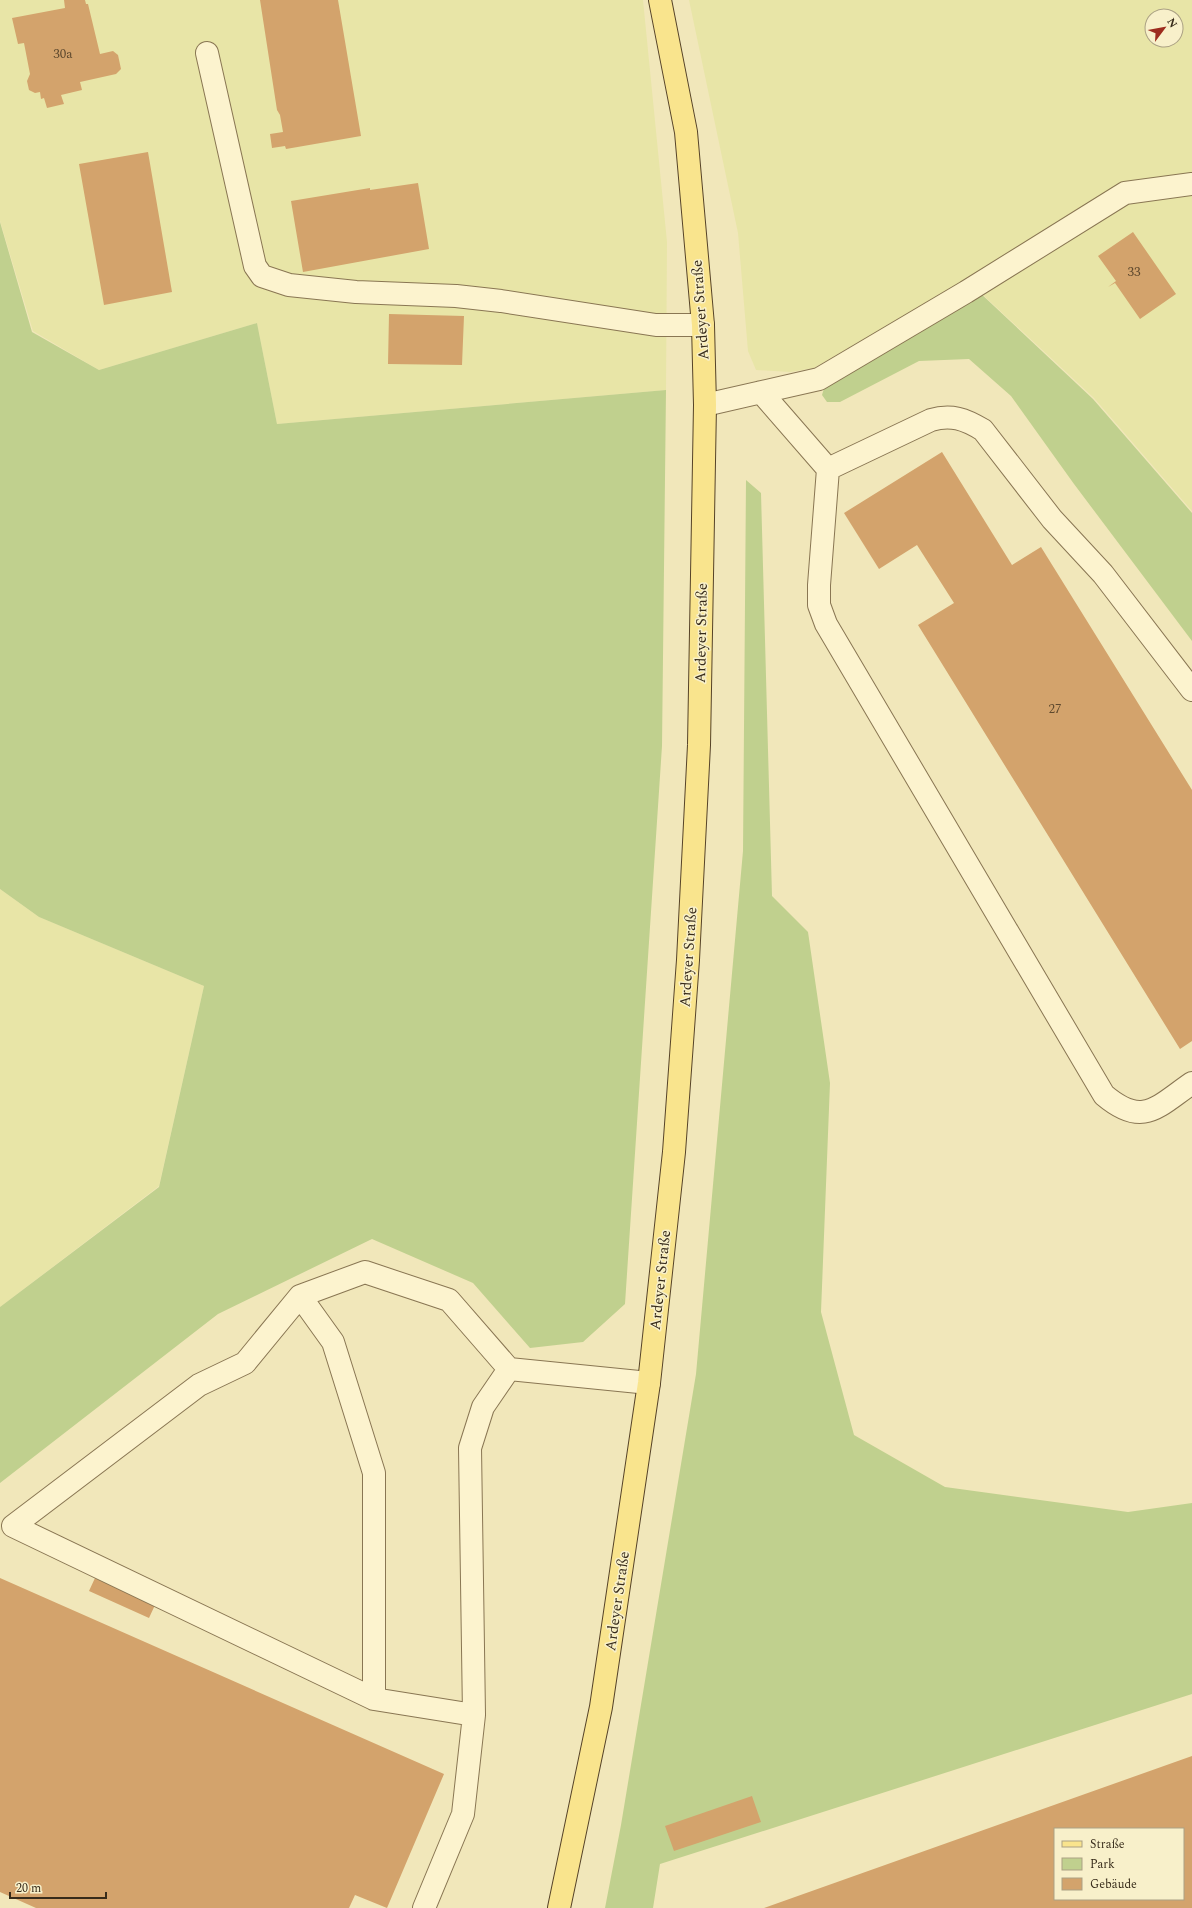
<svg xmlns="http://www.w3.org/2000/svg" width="1192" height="1908" font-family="Spectral,serif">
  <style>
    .farmland { fill: #e8e5a7; fill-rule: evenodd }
    .green { fill: #c0d08e }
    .building { fill: #d3a36c; fill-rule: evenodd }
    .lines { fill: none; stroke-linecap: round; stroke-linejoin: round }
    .minor-casing { stroke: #897653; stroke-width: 24 }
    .major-casing { stroke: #564328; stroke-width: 24 }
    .minor { stroke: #fcf3ce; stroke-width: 22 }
    .major { stroke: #f9e48d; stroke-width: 22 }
    .labels { text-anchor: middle; stroke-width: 3; stroke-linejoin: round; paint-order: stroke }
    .number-label { font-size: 13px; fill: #5e492e }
    .street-label { font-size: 15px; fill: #372b1a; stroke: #f8f0ca }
  </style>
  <rect width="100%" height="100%" fill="#f1e7ba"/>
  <path class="farmland" d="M0,0H643L667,242L666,390L277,424L257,323L99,370L33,331L0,221Z
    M689,0H1192V511L1094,398L967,280L814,368L790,372L756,370L748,351L738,233ZM1152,16H1176V40H1152Z
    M0,889L39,917L204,986L159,1186L0,1307Z"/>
  <path class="green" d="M0,222L32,332L99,370L257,323L277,424L666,390L662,746L625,1304L583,1342L530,1348L473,1283L372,1239L218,1314L0,1483V1307L159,1187L204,986L39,917L0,889Z
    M978,291L1093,399L1192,513V641L1074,484L1011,396L969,359L919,361L840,402H827L822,395L825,385Z
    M746,480L761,493L772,896L808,932L830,1083L821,1312L854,1435L945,1487L1128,1512L1192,1503V1694L660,1864L653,1908H605L621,1825L696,1374L743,851Z"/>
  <path class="building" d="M64,0H85L86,4H88L100,54L113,51L118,55L121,69L116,74L80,82L82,90L61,95L64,104L47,108L44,98L41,99L40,92L35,93L29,90L27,81L30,74L24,43L18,44L12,18L65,8Z
    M260,0H338L361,136L286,149L285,146L272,148L270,134L283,132L280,115L277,110Z
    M148,152L172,292L104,305L79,164Z
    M418,183L429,249L303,272L291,201L370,188V190Z
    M1133,232L1176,294L1140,319L1115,283L1108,287L1116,281L1098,256Z
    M389,314L464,316L462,365L388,364Z
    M942,452L1012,565L1041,547L1192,790V1041L1180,1049L918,625L954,603L917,545L879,569L844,513Z
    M0,1578L444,1774L387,1908L355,1895L349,1908H36L0,1892Z
    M95,1578L155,1605L149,1618L89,1591Z
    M1192,1756V1908H764ZM1055,1829H1183V1899H1055Z
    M752,1796L761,1822L674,1851L665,1826Z"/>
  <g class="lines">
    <g class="minor-casing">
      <path id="minor" d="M207,53L255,266L262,276L289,285L356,292L456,296L501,301L656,325H703
        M761,392L828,469L819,585V605L826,624L1104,1095C1143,1128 1157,1107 1192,1083
        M705,405L819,379L966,292L1125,193L1192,184
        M828,469L931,420C951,414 965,419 983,430L1052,519L1103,574L1192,690
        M300,1296L365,1272L449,1300L509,1369
        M374,1699V1473L333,1342L300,1296L245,1363L199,1385L13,1526L374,1699L474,1715
        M424,1908L463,1814L474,1715L470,1448L483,1407L509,1369L649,1383"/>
    </g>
    <g class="major-casing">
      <path id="major" d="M559,1908L601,1707L649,1383L674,1152L688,960L699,745L705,405L703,325L686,132L660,0"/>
    </g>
    <use href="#minor" class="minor"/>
    <use href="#major" class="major"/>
  </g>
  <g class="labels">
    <g class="number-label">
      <text x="63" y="58">30a</text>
      <text x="1134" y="276">33</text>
      <text x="1055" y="713">27</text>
    </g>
    <g class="street-label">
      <text transform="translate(700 310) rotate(-94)" y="5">Ardeyer Straße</text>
      <text transform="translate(701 633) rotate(-89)" y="5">Ardeyer Straße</text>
      <text transform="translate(688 957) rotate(-86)" y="5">Ardeyer Straße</text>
      <text transform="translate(660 1280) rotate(-84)" y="5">Ardeyer Straße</text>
      <text transform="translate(617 1601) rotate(-82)" y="5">Ardeyer Straße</text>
    </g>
  </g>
  <rect x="1054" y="1828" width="130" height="72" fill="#f8f0ca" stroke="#aba184"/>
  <rect x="1062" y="1841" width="20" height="6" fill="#f9e48d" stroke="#aba184"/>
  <text x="1090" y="1848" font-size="12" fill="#372b1a">Straße</text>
  <rect x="1062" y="1858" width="20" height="12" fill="#c0d08e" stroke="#aba184"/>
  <text x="1090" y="1868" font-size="12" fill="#372b1a">Park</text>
  <rect x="1062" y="1878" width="20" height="12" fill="#d3a36c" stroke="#aba184"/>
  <text x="1090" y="1888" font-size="12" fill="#372b1a">Gebäude</text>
  <g transform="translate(1164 28) rotate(58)"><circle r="19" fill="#f8f0ca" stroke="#aba184"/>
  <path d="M0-3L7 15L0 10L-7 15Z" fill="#9d2c1e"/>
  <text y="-6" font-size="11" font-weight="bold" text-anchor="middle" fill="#372b1a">N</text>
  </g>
  <path d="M10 1892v6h96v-6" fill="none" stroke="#372b1a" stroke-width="2"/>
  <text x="16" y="1892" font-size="12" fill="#372b1a" stroke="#f8f0ca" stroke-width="3" paint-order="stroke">20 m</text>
</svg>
